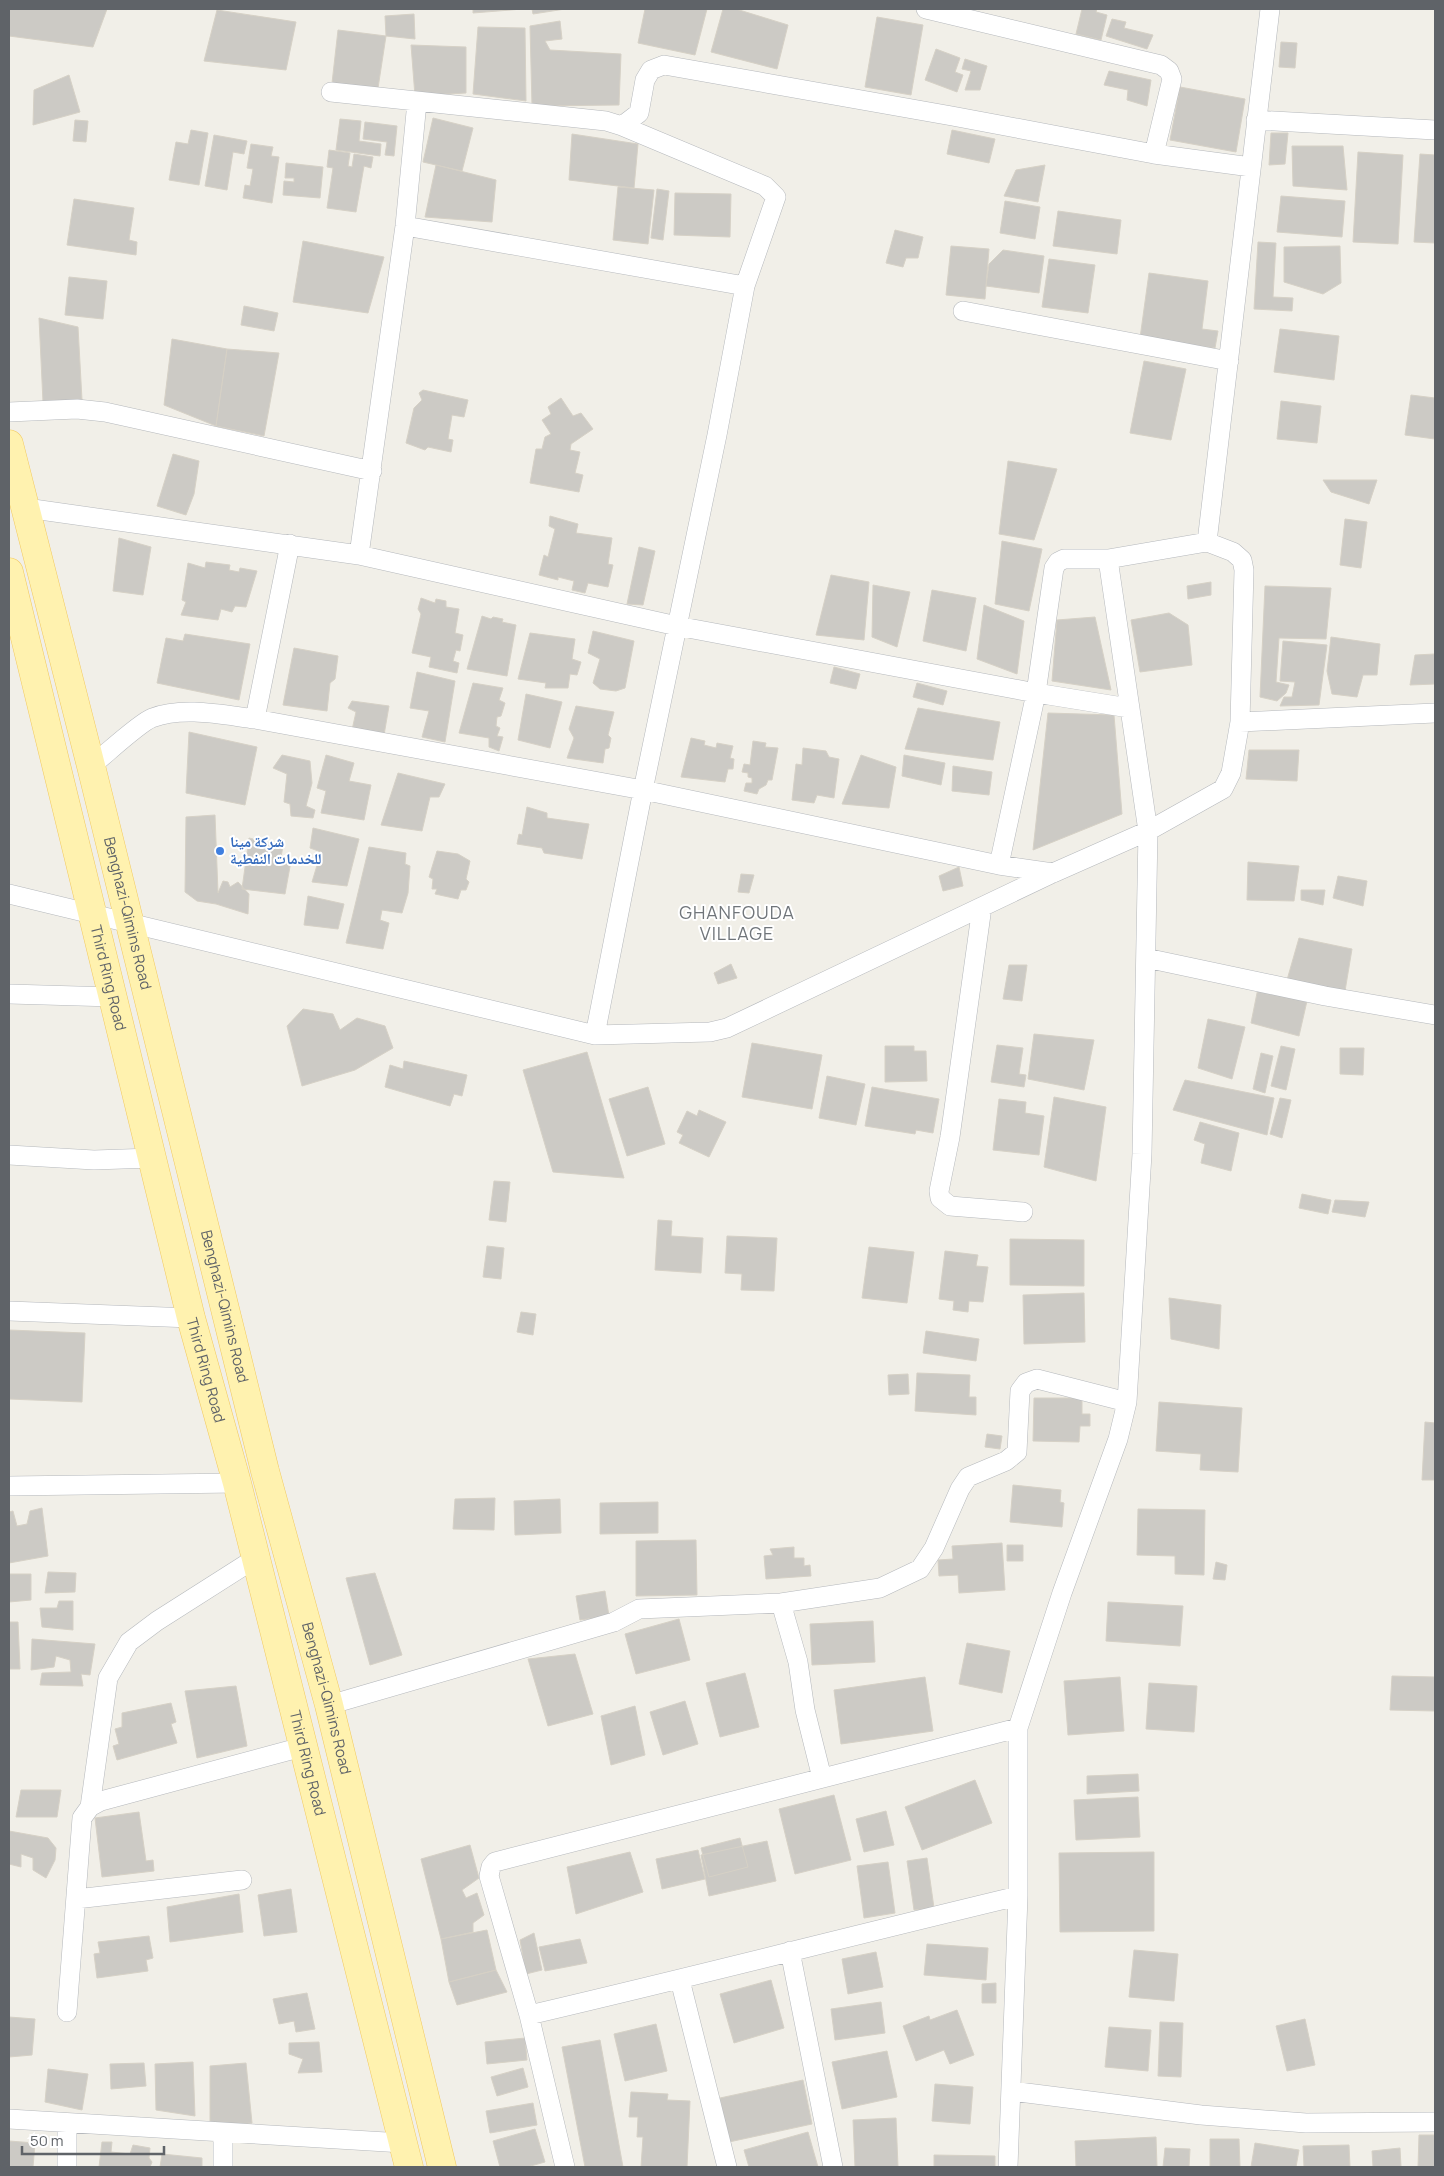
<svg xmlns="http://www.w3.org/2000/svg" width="1444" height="2176" font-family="Manrope,'Noto Naskh Arabic',sans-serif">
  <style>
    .building { fill: #cccac5; stroke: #d6d1c6 }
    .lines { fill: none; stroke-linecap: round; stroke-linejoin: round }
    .street-casing { stroke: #b5b8bc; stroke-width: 20 }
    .primary-casing { stroke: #f2c960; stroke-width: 29 }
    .street { stroke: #fff; stroke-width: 19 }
    .primary { stroke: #fff2af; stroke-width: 28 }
    .shop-dot { fill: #3f7fe0; stroke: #fff; stroke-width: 2 }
    .labels { text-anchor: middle; stroke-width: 4; stroke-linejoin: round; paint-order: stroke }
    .shop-label { font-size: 15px; font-weight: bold; fill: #366cbe; stroke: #fff; text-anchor: start }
    .street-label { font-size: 15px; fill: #5f6368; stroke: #fff }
    .quarter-label { font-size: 18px; letter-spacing: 1px; fill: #70757a; stroke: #fff }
  </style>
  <rect width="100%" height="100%" fill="#f1efe8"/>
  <path class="building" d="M9,9H107L93,47L9,36Z
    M473,9H523L473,13Z
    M532,9H565L533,14Z
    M645,9H707L695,55L638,43Z
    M723,9H736L788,25L777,69L711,52Z
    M1082,9H1097L1096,12L1107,15L1101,40L1076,34Z
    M217,10L296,22L286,70L204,61Z
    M414,14L415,39L386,36L385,16Z
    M877,17L923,25L911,95L865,87Z
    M1112,19L1126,22L1124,28L1153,35L1147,49L1106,36Z
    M560,21L562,39L545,41L550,50L621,54L619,105L532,106L530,26Z
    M478,27L525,28L526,101L473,94Z
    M338,30L386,36L378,88L331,92Z
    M1281,42L1297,43L1295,68L1279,67Z
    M411,45L466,47V93L415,96Z
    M936,49L960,58L955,72L963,75L957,92L925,80Z
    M965,59L987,66L980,90H965L971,71L962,69Z
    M1109,71L1151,80L1147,106L1127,100L1128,90L1104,85Z
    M69,75L80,112L33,125L34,90Z
    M1180,87L1245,99L1236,152L1170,140Z
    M433,118L473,128L462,171L423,162Z
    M340,119L361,121L359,141L381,144L380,156L336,150Z
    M75,120L88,121L86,142L73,141Z
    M365,122L397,126L394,156L385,155L387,142L363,139Z
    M191,130L208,133L199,185L169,180L176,142L188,144Z
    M952,130L995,139L989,163L947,154Z
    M1271,133H1288L1285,164L1269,165Z
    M572,134L638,144L634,188L569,180Z
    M214,135L247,141L244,154L233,152L227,190L205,186Z
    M251,144L273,147L271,156L279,157L272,203L243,198L245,185L250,186L253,169L247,168Z
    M1292,146H1343L1347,190L1293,186Z
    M329,150L350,153L348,166L352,167L354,154L373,157L371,168L364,166L356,212L327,208L333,168L327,167Z
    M1358,152L1403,155L1398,244L1353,242Z
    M1420,154L1435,155V243L1414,242Z
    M286,163L323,167L320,198L283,195L284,181L294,182V178H285Z
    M436,165L496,180L492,222L425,217Z
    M1045,165L1038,202L1004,196L1016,170Z
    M618,187L654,190L648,244L613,240Z
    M657,189L669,191L663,240L651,238Z
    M675,193L731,194L730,237L674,235Z
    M1281,196L1345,201L1342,237L1277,232Z
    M74,199L134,208L129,240L137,242L136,255L67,245Z
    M1005,201L1040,207L1035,239L1000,233Z
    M1058,211L1121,220L1117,254L1053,246Z
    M895,230L923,237L918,258H906L903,267L886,263Z
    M303,241L384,257L368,313L293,302Z
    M1258,242L1276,243L1273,297L1293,298L1292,311L1254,309Z
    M951,246L989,249L985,299L946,295Z
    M1340,246L1341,283L1323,294L1284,282V247Z
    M1003,250L1044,256L1039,293L986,286L989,264Z
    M1049,259L1095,265L1088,313L1042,307Z
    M1149,273L1208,281L1202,329L1218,331L1215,348L1140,338Z
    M69,277L107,281L103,319L65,315Z
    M244,306L278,313L274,331L241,325Z
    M39,318L78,327L82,400L43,402Z
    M1280,329L1339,336L1334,380L1274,372Z
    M172,339L227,349L216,426L164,405Z
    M227,349L279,353L264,436L216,426Z
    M1144,361L1186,369L1171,440L1130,433Z
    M423,390L468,400L464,417L452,415L448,439L453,440L451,452L428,447L425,450L406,443L414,408L422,400L419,393Z
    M1411,395L1435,398V439L1405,435Z
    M561,398L573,416L581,413L593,429L571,444L570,450L580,452L575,473L583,475L579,492L530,483L536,449H542L545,437L551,434L542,420L551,414L548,407Z
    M1281,401L1321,406L1317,443L1277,439Z
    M173,454L199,461L194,494L186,515L157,506Z
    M1008,461L1057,469L1034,540L999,534Z
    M1323,480H1377L1369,504L1331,492Z
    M550,516L578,524L576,533L612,538L608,564L613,565L608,587L588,583L585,593L572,590L574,581L558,577V580L539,575L544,555L548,557L555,529L549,526Z
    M1345,519L1367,522L1361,568L1340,565Z
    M119,538L151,547L143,595L113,591Z
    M1002,541L1042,549L1029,611L995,604Z
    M639,547L655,551L643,605L627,604Z
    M206,562L230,565L229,570L239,572L240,568L257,571L246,607L235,606L232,612L221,609L218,620L181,615L186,602L182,600L188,563L205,568Z
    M831,575L869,582L864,640L816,635Z
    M1211,582V595L1188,599L1187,586Z
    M873,585L910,592L897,647L872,637Z
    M1265,586L1331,588L1326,639L1279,638L1276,682L1289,685L1286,693L1277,701L1260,697Z
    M932,590L976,598L966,651L923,641Z
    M421,598L435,603L436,599L446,601V607L459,609L455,633L463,635L460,651L456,650L453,661L459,663L457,673L429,667L431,657L412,653L421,614L418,609Z
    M984,605L1024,621L1017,674L977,659Z
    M1169,613L1188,625L1192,665L1140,672L1131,620Z
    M482,616L491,619L493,617L503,619L502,622L516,625L507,676L467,669Z
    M1095,617L1111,690L1052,681L1057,620Z
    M593,631L634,641L625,688L616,691L600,689L593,683L600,659L588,653Z
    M530,633L575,639L572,659L581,662L577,675L570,674L568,688H545L546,683L518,679Z
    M185,634L250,644L239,700L157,683L166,638L183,641Z
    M1331,637L1380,644L1377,675H1363L1357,697L1332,694L1327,671Z
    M1283,641L1327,645L1319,705L1280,706L1284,697H1292L1295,682L1280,681Z
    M294,648L338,656L335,679L330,683L327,711L283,705Z
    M1435,654V684L1410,685L1415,655Z
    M834,667L860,674L856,689L830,683Z
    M417,672L455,681L445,742L422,737L429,711L410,708Z
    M473,683L503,688L499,700L505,703L501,716L497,717L496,726L500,728L497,736L503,737L499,751L489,747V738L459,733Z
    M917,683L947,691L943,705L913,697Z
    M526,694L562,702L550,748L518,740Z
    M352,701L389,706L384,735L352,730L356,712L348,708Z
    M576,706L614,712L608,735L611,738L609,748L605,749L603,763L567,758L574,738L569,729Z
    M918,708L1000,722L993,760L905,749Z
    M1048,713L1114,715L1122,814L1033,850Z
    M189,732L257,747L245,805L186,793Z
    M691,738L705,741L704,745L716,748L717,743L733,746L730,758L734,759L733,769H728L725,782L681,777Z
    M753,741L766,743L765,747L778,748L772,780H768L766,785L759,789L757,794L744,791L746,783H752V778L748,777V773L742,772L744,764L750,765Z
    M803,748L826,751L829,757L839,759L834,798L817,795L814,803L792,800L796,764L802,765Z
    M1249,750H1299L1297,781L1246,779Z
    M282,755L310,761L312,783L306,806L315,810L313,818L291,816L290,804L284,802L287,774L273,768Z
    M326,755L354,763L349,781L371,785L364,820L321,813L326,791L317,788Z
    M861,755L896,767L889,808L842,804Z
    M904,755L945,763L941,785L902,776Z
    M953,766L992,772L989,795L952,791Z
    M398,773L445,784L439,797H430L422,831L381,825Z
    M527,807L547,813V818L589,824L582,859L544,853L542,848L517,844L519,834L522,835Z
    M215,815L218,893L223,881L228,882L230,887L238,882L249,894L248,914L216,904L197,901L185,892L186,817Z
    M313,828L359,839L347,886L312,882L321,852L310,848Z
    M249,838L283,846L281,857L291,861L285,894L242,889Z
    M369,847L406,853L405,864L410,866L408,893L402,913L382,910L380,920L389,923L383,949L346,943Z
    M437,851L458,854L470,861L466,879L469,882L466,890H461L458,899L435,894L437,889H432L433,879L429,877Z
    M1248,862L1299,866L1294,901L1247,900Z
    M959,867L963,886L943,891L939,876Z
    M741,874L754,875L749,893L738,892Z
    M1338,876L1367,881L1363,906L1333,898Z
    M1301,890H1325L1323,905L1301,900Z
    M308,896L344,904L338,929L304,925Z
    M1299,938L1352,949L1345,991L1287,980Z
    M731,964L737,978L718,984L714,973Z
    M1009,965H1027L1022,1001L1003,999Z
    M1258,988L1307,1001L1299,1036L1251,1023Z
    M303,1009L333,1014L340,1030L357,1018L385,1026L393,1048L355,1070L302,1086L287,1026Z
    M1208,1019L1245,1027L1232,1079L1198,1068Z
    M1034,1034L1094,1040L1084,1090L1028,1079Z
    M752,1043L822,1055L812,1109L742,1097Z
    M997,1045L1023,1048L1019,1074L1026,1075L1024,1087L991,1082Z
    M885,1046H914V1051H926L927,1081L885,1082Z
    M1281,1046L1295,1049L1286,1090L1271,1086Z
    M1340,1048H1364L1363,1075L1340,1074Z
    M587,1052L624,1178L553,1172L523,1070Z
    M1261,1053L1273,1056L1265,1093L1253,1089Z
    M404,1061L467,1075L462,1096L454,1094L450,1106L385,1087L390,1065L403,1069Z
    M827,1076L865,1084L856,1125L819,1118Z
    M1185,1080L1274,1098L1267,1135L1173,1110Z
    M648,1087L665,1144L627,1156L609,1099Z
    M872,1087L939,1099L933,1133L916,1130L915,1134L865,1126Z
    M1054,1097L1106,1107L1096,1181L1044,1167Z
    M1280,1098L1291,1100L1282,1138L1270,1134Z
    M999,1099L1026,1102L1025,1113L1044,1116L1039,1155L993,1150Z
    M699,1110L726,1122L709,1157L679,1143L683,1135L677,1132L687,1111L697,1116Z
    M1200,1122L1239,1133L1231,1171L1201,1163L1205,1144L1194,1140Z
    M494,1181L510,1182L506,1222L489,1220Z
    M1302,1194L1331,1200L1328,1214L1299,1208Z
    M1335,1200L1369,1202L1365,1217L1332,1212Z
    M658,1220L672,1221L671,1236L703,1238L701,1273L655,1270Z
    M727,1236L777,1238L774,1291L741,1290L742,1274L725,1273Z
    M1010,1239L1084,1240V1286L1010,1285Z
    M487,1246L504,1248L501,1279L483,1277Z
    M869,1247L914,1252L907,1303L862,1298Z
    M945,1251L978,1255L976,1266L988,1267L983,1302L969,1301L968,1312L953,1310L954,1301L939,1299Z
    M1084,1293L1085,1342L1024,1344L1023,1295Z
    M1169,1298L1221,1305L1219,1349L1171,1339Z
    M521,1312L536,1314L533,1335L517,1332Z
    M9,1330L85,1333L82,1402L9,1399Z
    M926,1331L979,1339L976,1361L923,1353Z
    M917,1373L970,1375L969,1397H976V1415L915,1411Z
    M908,1374L909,1394L889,1395L888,1375Z
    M1034,1398H1082V1414H1090V1426H1080L1079,1442L1033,1441Z
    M1159,1402L1242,1408L1238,1472L1200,1470L1201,1454L1156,1451Z
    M1425,1422L1435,1423V1480H1422Z
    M987,1434L1002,1436L1000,1449L985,1447Z
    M1013,1485L1061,1490L1060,1502L1064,1503L1062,1527L1010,1522Z
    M495,1498L494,1530L453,1529L455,1499Z
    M560,1499L561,1533L515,1535L514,1501Z
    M658,1502V1533L600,1534V1503Z
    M42,1508L48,1556L9,1563V1512L13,1511L17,1526L27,1524L30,1511Z
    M1138,1509L1205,1510L1204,1575L1175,1574V1556L1137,1555Z
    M696,1540L697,1595L636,1596V1541Z
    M1002,1543L1005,1590L959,1593L958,1575L939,1576L938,1560L953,1559L952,1546Z
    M1007,1545H1023V1561H1007Z
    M794,1547V1558H804V1566L810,1565L811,1576L766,1579L764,1556L773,1555L770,1549Z
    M1216,1562L1227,1565L1225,1580L1213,1579Z
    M48,1572L76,1573L75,1592L45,1593Z
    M375,1573L402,1655L370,1665L346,1578Z
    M9,1574H31V1600L9,1602Z
    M605,1591L609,1616L580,1620L576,1596Z
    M59,1601H73V1630L42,1627L40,1608H57Z
    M1108,1602L1183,1606L1180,1646L1106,1641Z
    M679,1619L690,1660L636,1674L625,1634Z
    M873,1621L875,1662L812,1665L810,1624Z
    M9,1622H18L20,1669H9Z
    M32,1639L95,1644L90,1675L81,1674L83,1686L40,1685L42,1673L71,1672L70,1660L56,1656L54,1667L31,1670Z
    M967,1643L1010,1651L1002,1693L959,1684Z
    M575,1654L593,1714L548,1726L528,1659Z
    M745,1673L759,1727L720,1737L706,1683Z
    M1392,1676L1435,1677V1711L1390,1710Z
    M925,1677L933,1731L841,1744L834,1690Z
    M1120,1677L1124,1731L1068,1735L1064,1681Z
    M1149,1683L1197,1686L1194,1732L1146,1729Z
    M236,1686L247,1746L197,1758L185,1691Z
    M685,1701L698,1744L663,1755L650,1712Z
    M171,1703L176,1722L171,1724L177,1743L117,1760L113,1746L119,1744L115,1729L122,1727V1713Z
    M635,1706L645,1755L611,1765L601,1716Z
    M1138,1774L1139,1791L1087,1794V1776Z
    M975,1780L992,1823L922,1850L905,1807Z
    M21,1790H61L57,1817H16Z
    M834,1795L851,1860L795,1874L779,1809Z
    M1138,1797L1140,1837L1076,1840L1074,1800Z
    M886,1811L894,1845L864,1852L856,1819Z
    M139,1812L146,1861L153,1860L154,1871L102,1877L95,1818Z
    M9,1831L48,1838L56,1848L55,1860L46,1878L33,1870V1858L21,1854V1867L9,1864Z
    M740,1838L748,1867L709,1877L701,1848Z
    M767,1841L776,1881L709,1896L701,1855Z
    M470,1845L479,1878L462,1890L466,1898L477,1893L484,1915L473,1923V1932L441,1939L421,1859Z
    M698,1850L705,1879L662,1889L656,1859Z
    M630,1852L643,1892L576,1914L567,1867Z
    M1154,1852V1931L1060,1932L1059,1853Z
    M927,1858L934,1908L914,1910L907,1861Z
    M888,1862L895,1913L864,1918L857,1866Z
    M291,1889L297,1932L264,1936L258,1895Z
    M239,1894L243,1932L170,1942L167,1907Z
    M487,1930L496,1970L449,1982L441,1939Z
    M534,1933L542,1970L526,1974L520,1940Z
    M149,1936L153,1958L146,1960L148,1971L97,1978L94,1954L100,1953L98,1942Z
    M580,1939L587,1963L545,1971L539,1947Z
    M927,1944L988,1948L986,1980L924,1975Z
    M1134,1950L1178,1954L1174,2001L1129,1997Z
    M876,1952L883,1987L848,1994L842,1959Z
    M496,1970L507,1992L457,2005L449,1982Z
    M771,1980L784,2028L734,2043L720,1994Z
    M996,1983V2003H982V1984Z
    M307,1993L315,2029L296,2032L294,2021L279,2024L273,1999Z
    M881,2002L885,2033L835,2040L831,2009Z
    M957,2010L974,2055L950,2064L944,2050L916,2061L903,2026L929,2016L930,2020Z
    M9,2017L35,2019L32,2055L9,2057Z
    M1305,2019L1315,2065L1287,2071L1276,2026Z
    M1160,2022L1183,2023L1181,2077L1158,2076Z
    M656,2024L667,2071L625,2081L614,2034Z
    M1109,2027L1151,2030L1148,2071L1105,2067Z
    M525,2038L527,2060L487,2064L485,2042Z
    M600,2040L623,2167H585L562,2047Z
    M319,2042L322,2072L298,2073L303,2059L289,2054V2043Z
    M887,2051L897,2097L842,2109L832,2062Z
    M193,2062L195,2116L156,2110L155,2064Z
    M144,2063L146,2086L111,2089L110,2064Z
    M246,2063L252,2123L210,2125V2066Z
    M523,2068L528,2087L497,2096L491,2077Z
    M48,2069L88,2074L82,2110L45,2102Z
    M803,2080L812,2124L729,2142L720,2098Z
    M935,2084L973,2087L970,2124L932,2121Z
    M631,2092L668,2094L667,2100L690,2101L687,2167H641L643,2137H637L638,2117H629Z
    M533,2103L537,2125L490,2133L486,2111Z
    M896,2118L898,2167H855L853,2120Z
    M535,2129L545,2162L527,2167H500L493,2141Z
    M808,2132L818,2167H749L744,2150Z
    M1419,2135H1435V2167H1418Z
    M1156,2137L1157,2167H1076L1075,2141Z
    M1210,2139H1239L1240,2167H1210Z
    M9,2141L35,2143L33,2167H9Z
    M102,2142H112L111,2152L130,2154L133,2145L150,2148L149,2158L152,2162L150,2167H99Z
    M1255,2143L1299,2150L1296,2167H1251Z
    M1349,2145L1350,2167H1304L1303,2146Z
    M1165,2148L1190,2149L1189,2167H1163Z
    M1400,2148L1401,2167H1373L1372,2151Z
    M162,2154L202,2158V2167H160Z
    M934,2155L995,2156V2167H934Z"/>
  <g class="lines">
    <g class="street-casing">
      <path id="street" d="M926,9L1161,65L1169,71L1172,79L1154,154
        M331,92L606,121L622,126L639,113L645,80L651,70L664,65L952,116L1154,154L1251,167
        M1256,120L1435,130
        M405,226L745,286
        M963,311L1229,361
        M9,412L77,409L105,412L372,471
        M26,508L359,555L677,626L1036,693L1129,708
        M1207,542L1270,9
        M359,555L405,226L417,102
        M255,719L290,544
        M1240,722L1435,713
        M91,766C104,756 139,723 152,718C183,706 223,715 255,719L643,790L999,865L1053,873
        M999,865L1036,693L1054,568L1058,562L1064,559H1108
        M9,894L595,1035L710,1032L727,1028L1053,873L1148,831L1223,789L1231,773L1240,722L1244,570L1242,560L1233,552L1207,542L1108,559L1148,831L1142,1154L1127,1402L1118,1439L1062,1593L1018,1728V1896L1008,2167
        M982,907L950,1137L939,1191L940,1198L950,1206L1023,1212
        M1146,958L1325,996L1435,1015
        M9,994L113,997
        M595,1035L643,790L717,435L745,286L776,197L765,186L622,126
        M9,1155L94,1160L152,1158
        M9,1311L191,1318
        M9,1486L237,1483
        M781,1603L798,1662L805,1710L822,1778
        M329,1705L614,1622L639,1609L781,1603L880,1588L920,1569L934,1548L960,1489L968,1477L1006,1461L1017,1452L1020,1391L1026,1383L1037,1379L1127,1402
        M90,1807L108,1678L129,1642L157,1621L256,1558
        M76,1899L242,1880
        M790,1951L833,2167
        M680,1980L727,2167
        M67,2012L82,1818L90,1807L101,1801L302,1747
        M529,2015C692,1977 855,1935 1018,1896
        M1011,2091L1201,2115L1306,2123L1435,2122
        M9,2119L403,2143
        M223,2134V2167
        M67,2167V2124
        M565,2167L529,2015L489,1876L491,1867L495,1862L1018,1728"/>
    </g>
    <g class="primary-casing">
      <g id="primary">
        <path id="s1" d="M9,444L91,766L265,1471L329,1705L442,2167"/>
        <path id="s2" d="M9,572L191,1318L237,1483L409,2167"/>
      </g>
    </g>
    <use href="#street" class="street"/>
    <use href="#primary" class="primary"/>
  </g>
  <circle class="shop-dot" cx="220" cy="851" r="5"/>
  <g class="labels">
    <g class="shop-label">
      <text x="230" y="847">شركة مينا<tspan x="230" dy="17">للخدمات النفطية</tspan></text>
    </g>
    <g class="street-label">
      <text dy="5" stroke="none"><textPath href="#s1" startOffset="484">Benghazi-Qimins Road</textPath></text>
      <text dy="5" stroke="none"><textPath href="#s2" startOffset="418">Third Ring Road</textPath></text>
      <text dy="5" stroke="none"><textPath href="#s1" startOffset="889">Benghazi-Qimins Road</textPath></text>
      <text dy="5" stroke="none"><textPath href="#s2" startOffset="822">Third Ring Road</textPath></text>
      <text dy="5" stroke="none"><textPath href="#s1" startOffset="1294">Benghazi-Qimins Road</textPath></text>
      <text dy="5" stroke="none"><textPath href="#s2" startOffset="1228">Third Ring Road</textPath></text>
    </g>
    <g class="quarter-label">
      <text x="737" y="919">GHANFOUDA<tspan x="737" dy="21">VILLAGE</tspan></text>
    </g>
  </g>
  <rect width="1444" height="2176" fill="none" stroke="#5f6368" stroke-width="20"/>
  <path d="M22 2146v8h142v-8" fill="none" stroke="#5f6368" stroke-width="2.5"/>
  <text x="30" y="2146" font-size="15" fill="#5f6368" stroke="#ffffff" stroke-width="4" paint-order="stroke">50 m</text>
</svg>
